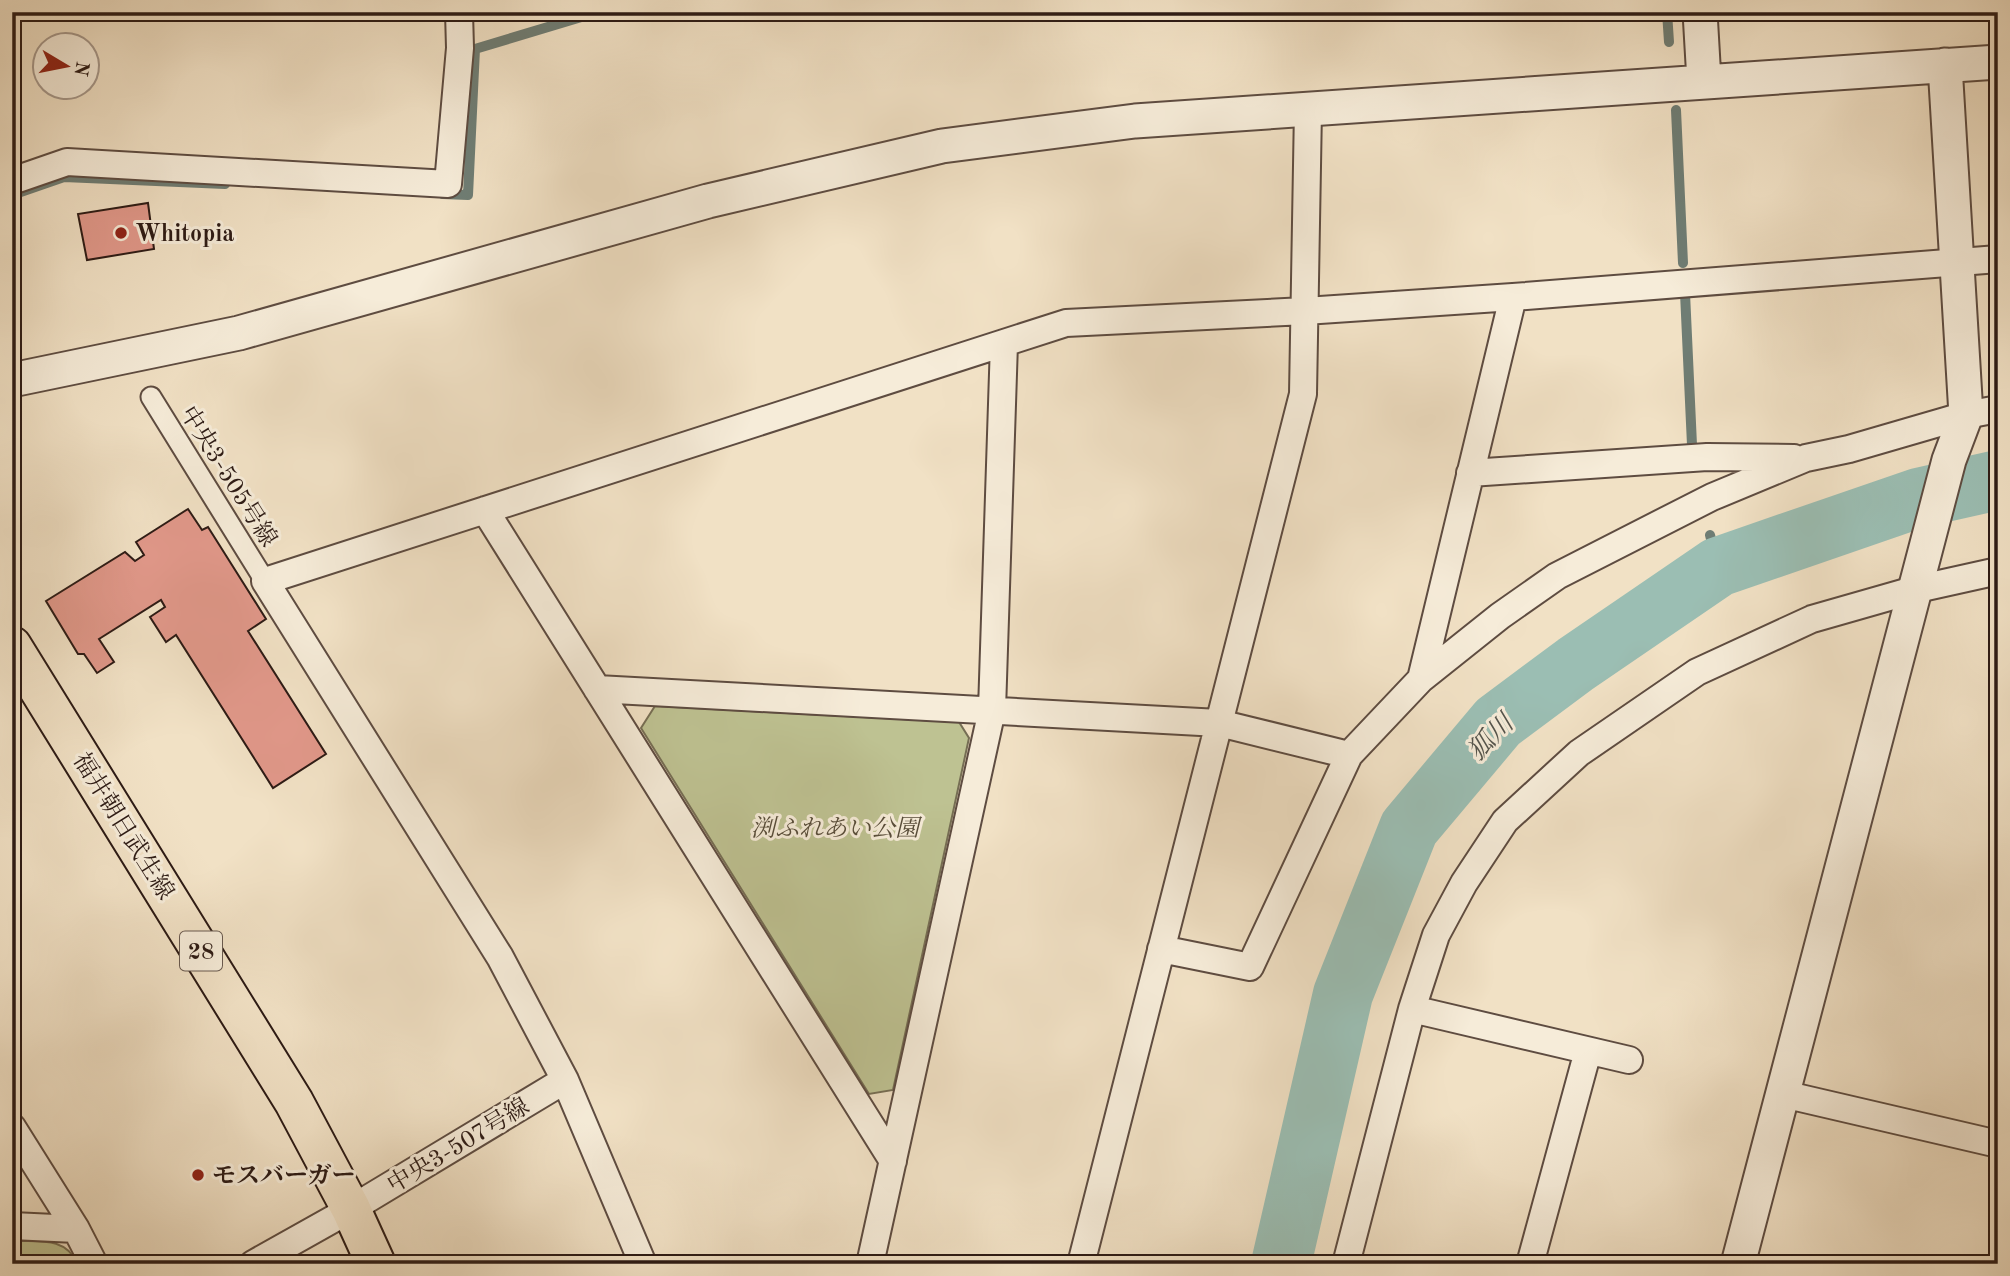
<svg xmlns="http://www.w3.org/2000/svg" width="2010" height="1276" font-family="'Old Standard TT','Noto Serif JP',serif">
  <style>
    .green { fill: #bec292; stroke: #766e54; stroke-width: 2 }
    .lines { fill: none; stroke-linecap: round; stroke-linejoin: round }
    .stream { stroke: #6f7d74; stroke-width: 10 }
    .river { stroke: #9bbeb3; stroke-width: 60 }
    .building { fill: #e1988a; stroke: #2d1b15; stroke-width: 2 }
    .pedestrian-casing { stroke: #5e4c41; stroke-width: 23 }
    .minor-casing { stroke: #5e4c41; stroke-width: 30 }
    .tertiary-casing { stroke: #5e4c41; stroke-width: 37 }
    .primary-casing { stroke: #2d1b15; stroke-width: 42 }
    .pedestrian { stroke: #f6ecd9; stroke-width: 19 }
    .minor { stroke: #f6ecd9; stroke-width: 26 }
    .tertiary { stroke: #f6ecd9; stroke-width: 33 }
    .primary { stroke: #f1e1c5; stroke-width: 38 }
    .poi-dot { fill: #8f2418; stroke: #f6ecd9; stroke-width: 2.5 }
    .labels { text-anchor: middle; stroke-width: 6; stroke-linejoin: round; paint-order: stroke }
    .shield { fill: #f6ecd9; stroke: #695a50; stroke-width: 2 }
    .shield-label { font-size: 23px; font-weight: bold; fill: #2d1b15 }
    .poi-label { font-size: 24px; font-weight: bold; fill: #2d1b15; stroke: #f6ecd9; text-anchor: start }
    .street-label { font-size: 24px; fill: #2d1b15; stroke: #f6ecd9 }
    .park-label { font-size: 24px; font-style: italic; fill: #584d3a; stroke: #f6ecd9 }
    .water-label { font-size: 26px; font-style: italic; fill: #54544c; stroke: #f6ecd9 }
  </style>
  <rect width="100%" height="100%" fill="#f1e1c5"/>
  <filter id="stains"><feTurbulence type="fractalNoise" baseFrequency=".00286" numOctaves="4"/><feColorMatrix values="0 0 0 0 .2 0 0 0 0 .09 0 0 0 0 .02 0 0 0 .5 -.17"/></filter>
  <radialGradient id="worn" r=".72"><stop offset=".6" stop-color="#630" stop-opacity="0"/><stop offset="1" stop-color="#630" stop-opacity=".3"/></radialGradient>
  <path class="green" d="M655,706L959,722L969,738L893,1090L869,1094L641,728Z
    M12,1241C39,1242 65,1236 78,1264H12Z"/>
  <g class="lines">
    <path class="stream" d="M1667,12L1669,42
      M1676,110L1683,263
      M443,194L468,195L475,49L598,12
      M12,195L64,177L225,184
      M1685,293L1692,445
      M1710,535L1718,567"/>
    <path class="river" d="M1281,1264L1343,994L1409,828L1498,722L1576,664L1718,567L1918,498L1998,480"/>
  </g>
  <path class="building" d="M148,203L154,249L87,260L78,214Z
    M188,509L202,530L208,527L266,619L248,631L326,754L273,788L176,635L166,642L150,617L165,607L161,600L99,639L114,662L97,673L84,654H78L46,601L125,552L135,561L144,555L136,542Z"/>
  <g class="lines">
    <g class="pedestrian-casing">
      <path id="pedestrian" d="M151,397L265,581"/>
    </g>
    <g class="minor-casing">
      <path id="minor" d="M12,181L67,162L448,184L460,48L459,12
        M1470,473L1707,457L1794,458
        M485,510L893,1161
        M1421,679L1513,297
        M597,689L1219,723L1349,755
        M1161,949L1250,967L1349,755L1421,679L1500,616L1557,576L1712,497L1806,458L1849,449L1966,415L1998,409
        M1412,1009L1629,1060
        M1783,1094L1998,1144
        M12,1127L76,1229L94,1264
        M12,1226L76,1229
        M253,1264L351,1209L565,1080
        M643,1264L565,1080L500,957L265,581L1066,323L1305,311L1513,297L1998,259
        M870,1264L992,710L1004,343
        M1081,1264L1303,394L1308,109
        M1346,1264L1412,1009L1436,935L1464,883L1505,821L1579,753L1697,672L1812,619L1917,589L1998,571
        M1530,1264L1588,1051"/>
    </g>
    <g class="tertiary-casing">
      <path id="tertiary" d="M1700,12L1704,81
        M12,380L239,333L708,201L942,146L1135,121L1998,62
        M1738,1264L1949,460L1966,415L1945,65"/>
    </g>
    <g class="primary-casing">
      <path id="primary" d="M12,646L294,1102L351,1209L376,1264"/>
    </g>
    <use href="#pedestrian" class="pedestrian"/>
    <use href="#minor" class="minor"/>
    <use href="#tertiary" class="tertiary"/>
    <use href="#primary" class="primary"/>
  </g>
  <g class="poi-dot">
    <circle cx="121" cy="233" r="7"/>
    <circle cx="198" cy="1175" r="7"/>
  </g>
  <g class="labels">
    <rect class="shield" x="180" y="931.5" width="42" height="39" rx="5"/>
    <g class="shield-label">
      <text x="201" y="959">28</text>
    </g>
    <g class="poi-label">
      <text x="135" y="241">Whitopia</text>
      <text x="212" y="1183">モスバーガー</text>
    </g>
    <g class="street-label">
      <text transform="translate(229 476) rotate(58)" y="8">中央3-505号線</text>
      <text transform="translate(124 826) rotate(58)" y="8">福井朝日武生線</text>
      <text transform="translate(458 1145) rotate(-31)" y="8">中央3-507号線</text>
    </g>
    <g class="park-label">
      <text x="835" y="836">渕ふれあい公園</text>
    </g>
    <g class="water-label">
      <text transform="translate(1490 737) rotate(-45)" y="9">狐川</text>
    </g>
  </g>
  <rect width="2010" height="1276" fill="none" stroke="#f1e1c5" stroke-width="42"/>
  <rect x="14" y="14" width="1982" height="1248" fill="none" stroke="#2d1b15" stroke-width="3.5"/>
  <rect x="21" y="21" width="1968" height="1234" fill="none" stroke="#2d1b15" stroke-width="2"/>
  <g transform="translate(66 66) rotate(100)"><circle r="33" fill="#f6ecd9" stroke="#a6988b" stroke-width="2"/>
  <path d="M0-5L12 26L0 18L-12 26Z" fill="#8f2418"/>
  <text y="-10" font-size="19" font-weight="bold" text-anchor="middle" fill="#2d1b15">N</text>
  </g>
  <rect width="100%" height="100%" filter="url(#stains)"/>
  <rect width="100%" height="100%" fill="url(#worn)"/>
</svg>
